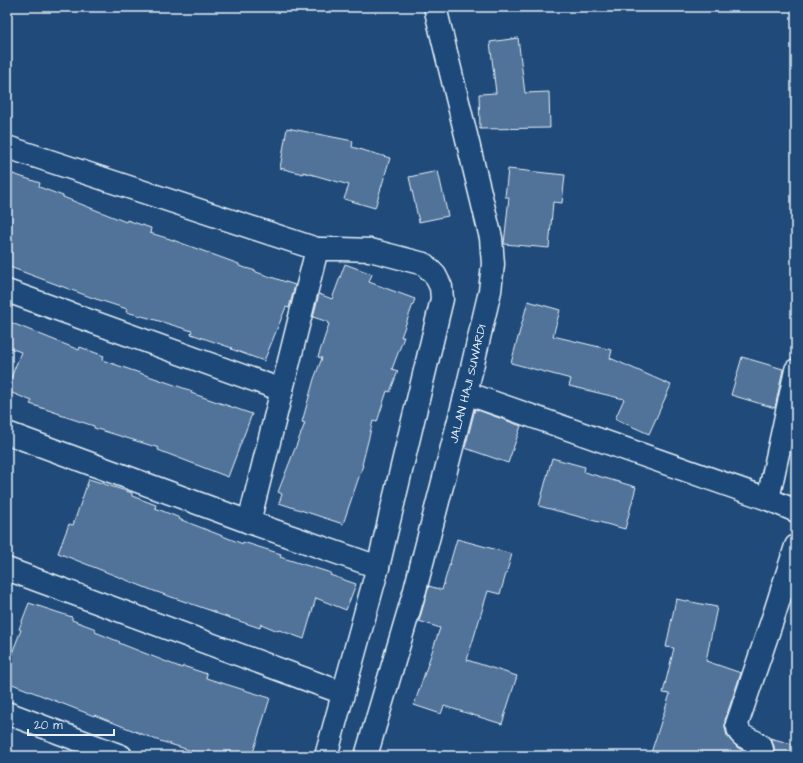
<svg xmlns="http://www.w3.org/2000/svg" width="803" height="763" font-family="'Architects Daughter',sans-serif">
  <style>
    .building { fill: #517399; stroke: #e8f1f8 }
    .lines { fill: none; stroke-linecap: round; stroke-linejoin: round }
    .minor-casing { stroke: #e8f1f8; stroke-width: 25 }
    .minor { stroke: #1f4a7a; stroke-width: 22 }
    .labels { text-anchor: middle; stroke-width: 3; stroke-linejoin: round; paint-order: stroke }
    .street-label { font-size: 12px; fill: #e8f1f8; stroke: #1f4a7a }
  </style>
  <rect width="100%" height="100%" fill="#1f4a7a"/>
  <filter id="ink" filterUnits="userSpaceOnUse"><feTurbulence type="fractalNoise" baseFrequency=".025" numOctaves="2"/><feDisplacementMap in="SourceGraphic" scale="8" xChannelSelector="R" yChannelSelector="G"/><feConvolveMatrix kernelMatrix="1 2 1 2 8 2 1 2 1" color-interpolation-filters="sRGB"/></filter>
  <g filter="url(#ink)">
    <path class="building" d="M518,38L525,93L549,92L550,128L480,129L479,94L496,93L490,42Z
      M287,128L353,141L352,147L390,158L375,208L344,199L349,185L303,172V174L280,168Z
      M508,169L565,175L562,203L553,202L549,248L504,244L509,197H505Z
      M438,171L448,216L419,222L409,177Z
      M7,172L40,183L39,187L63,196V197L126,222L127,220L151,228L150,233L170,239L239,264V266L256,271V272L295,285L289,308L286,307L264,361L231,349L232,348L191,334L192,331L149,318L126,312L127,309L93,298L7,266Z
      M345,264L372,274L369,282L415,299L401,337H404L392,369L398,371L390,392L387,391L377,422L373,421L362,465H363L343,524L279,503L282,494L278,492L305,423L302,422L314,379L322,358L318,357L329,324L327,323L328,322L313,317L319,294L332,299Z
      M528,301L560,310L553,336L612,350L610,358L671,385L649,434L615,419L624,399L569,386L571,379L511,363Z
      M7,321L79,350L80,347L104,356L102,360L192,391L191,393L252,414L228,477L158,450L159,448L94,428V426L60,415V414L30,404L32,401L7,391V388L21,352L7,347Z
      M742,357L783,369L775,408L731,395Z
      M475,409L521,426L508,463L465,448Z
      M552,458L585,467L584,472L636,487L625,529L539,506Z
      M89,479L132,493V496L156,505L155,508L180,518L179,519L243,544V542L281,554L280,557L331,573L330,575L356,584L346,610L316,598L304,639L279,630L278,631L261,624L260,628L215,613V612L154,591L58,553L69,524L73,525Z
      M457,539L512,554L500,594L488,591L467,660L517,676L502,724L444,706L441,714L414,705L440,628L419,621L429,586L442,590Z
      M676,599L717,607L706,661L741,673L725,720V728L727,736L732,742L738,748L750,753V756H650L670,694L663,693L674,648L666,647Z
      M29,603L72,617V620L96,629L95,632L120,642L119,643L182,668L183,666L207,674L206,678L270,698L252,756H191L192,751L157,740L94,715V716L7,682V666L21,630L19,629Z
      M770,738L796,745V756H774V746Z"/>
    <g class="lines">
      <g class="minor-casing">
        <g id="minor">
          <path d="M7,147L317,249H342L370,250L424,264L435,275L441,287L442,299L378,567L326,756"/>
          <path d="M7,291L282,390"/>
          <path d="M466,393L768,499L796,511"/>
          <path d="M7,433L249,522L378,567"/>
          <path d="M768,499L796,370"/>
          <path d="M249,522L317,249"/>
          <path d="M7,569L343,693"/>
          <path d="M7,713L121,756"/>
          <path id="s1" d="M366,756L415,590L466,393L490,291L493,264L491,238L435,7"/>
          <path d="M762,756C765,738 745,743 739,731C738,729 738,726 737,724L774,615L796,546"/>
        </g>
      </g>
      <use href="#minor" class="minor"/>
    </g>
  </g>
  <g class="labels">
    <g class="street-label">
      <text dy="4" stroke="none"><textPath href="#s1" startOffset="386">JALAN HAJI SUWARDI</textPath></text>
    </g>
  </g>
  <rect width="803" height="763" fill="none" stroke="#1f4a7a" stroke-width="24"/>
  <rect x="12" y="12" width="779" height="739" fill="none" stroke="#e8f1f8" stroke-width="1.5" filter="url(#ink)"/>
  <path d="M28 729v6h86v-6" fill="none" stroke="#e8f1f8" stroke-width="2"/>
  <text x="34" y="729" font-size="12" fill="#e8f1f8" stroke="#1f4a7a" stroke-width="3" paint-order="stroke">20 m</text>
</svg>
